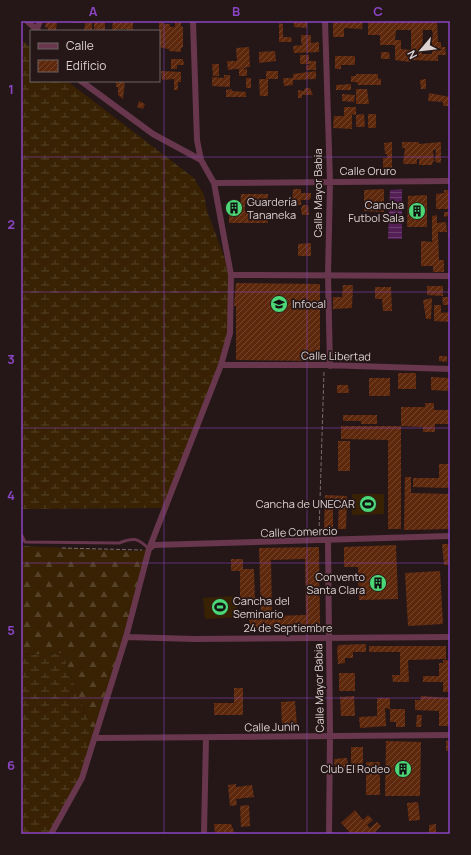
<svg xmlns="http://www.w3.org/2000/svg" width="471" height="855" font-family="Manrope,sans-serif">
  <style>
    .green { fill: #382203 }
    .forest { fill: url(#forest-firs) }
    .wetland { fill: url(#wetland-marsh) }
    .water { fill: url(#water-rules) }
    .building { fill: url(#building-hatch); fill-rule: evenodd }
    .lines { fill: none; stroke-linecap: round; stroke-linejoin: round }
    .path { stroke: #796c6c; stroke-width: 1; stroke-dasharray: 4 2; stroke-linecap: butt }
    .lane { stroke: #68374e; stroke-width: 3 }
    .street { stroke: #68374e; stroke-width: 6 }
    .grid { fill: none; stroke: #8a45c2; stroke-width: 1; stroke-opacity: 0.55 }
    .labels { text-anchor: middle; stroke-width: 3.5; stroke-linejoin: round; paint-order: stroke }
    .street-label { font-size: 11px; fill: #ddd2d2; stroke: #251717 }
    .poi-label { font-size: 11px; fill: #ddd2d2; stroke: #251717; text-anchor: end }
    .neatline { fill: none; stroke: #8a45c2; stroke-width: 1.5 }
    .grid-label { font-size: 13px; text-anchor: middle; font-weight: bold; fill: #8a45c2 }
  </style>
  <defs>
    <pattern id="forest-firs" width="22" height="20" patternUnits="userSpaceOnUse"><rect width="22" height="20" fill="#382203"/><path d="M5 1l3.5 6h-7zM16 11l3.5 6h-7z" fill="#544127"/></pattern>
    <pattern id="wetland-marsh" width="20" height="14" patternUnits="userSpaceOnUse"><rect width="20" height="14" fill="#382203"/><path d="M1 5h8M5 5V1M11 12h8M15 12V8" fill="none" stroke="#544127"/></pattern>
    <pattern id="water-rules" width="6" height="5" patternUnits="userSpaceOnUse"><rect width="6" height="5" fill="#531f56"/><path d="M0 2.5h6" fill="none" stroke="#6b3f6d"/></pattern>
    <pattern id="building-hatch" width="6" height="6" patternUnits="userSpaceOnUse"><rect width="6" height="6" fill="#5e280d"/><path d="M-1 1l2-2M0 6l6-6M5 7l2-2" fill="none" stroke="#75462f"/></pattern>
  </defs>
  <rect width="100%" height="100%" fill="#251717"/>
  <path class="green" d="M352,494H384V514L352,515Z
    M236,596L238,617L205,619L203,598Z"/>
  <path class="forest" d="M21,546L137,551L149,549L95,738L62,653L21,655Z"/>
  <path class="wetland" d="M21,39L31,48V81H67L194,178L204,195L207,211L231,275L230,333L164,508L21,509Z
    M62,653L95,738L82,778L51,834H21V655Z"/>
  <path class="water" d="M402,189V239H388L390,190Z"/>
  <path class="building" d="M46,21H57L56,31H48V28L45,27Z
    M71,21H92V31H84L85,23H71Z
    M94,21H105V31L94,29Z
    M113,21H133V30L127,31V22V29H117L116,31H112Z
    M159,21H163V24H170V27H175V21H181V26L183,27V47L181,48V52L169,51V49L159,47Z
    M294,21H307V28L294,27Z
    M333,21H363L362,29L344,28V37H333Z
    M368,21H437L438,42H441V47H445L446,55H438V61L411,60L410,62L395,60V45H380V35H368ZM396,30H411V50L401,49V40H395ZM423,30H432V54H422Z
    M279,23L283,24V37H291L292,42H279Z
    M301,35H311V43L319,42V52L294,53L293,46L303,45L301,43Z
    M249,47L250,67L228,70L227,61H237L236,48Z
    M275,51L276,61L259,63V52Z
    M381,52H389L390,59H381Z
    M300,55H309V61H316V70H306V66L311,64H300Z
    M335,56H355V65H341V69H335Z
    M171,59H183L184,65H177V69H171Z
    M212,64H219V76H213Z
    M239,68L247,69V76H239Z
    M161,71L181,72V82H178V90H174V79L162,80Z
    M266,71H278V79H268V96H260L259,79H266Z
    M316,71V79L293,80V85L284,86L283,78H293V74Z
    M356,74H378V79H381V85H358L357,82H351V76H356Z
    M224,75H230V87L212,86V77L224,78Z
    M246,78H251V88H246Z
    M426,79V89H421L420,80Z
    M116,81H125L123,99L118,95V87H116Z
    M351,84V90H336V85Z
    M305,88H310L313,95H302V98H298V90L304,91Z
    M232,89V91L246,92V97H226V90Z
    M356,89H367L369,104H356Z
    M429,93L450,97V106H443V102L428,101Z
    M342,94L355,95L354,102L342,101Z
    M139,101L145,104L143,109L137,107Z
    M344,107H356V115L352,114V129L333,128L334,116H344Z
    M364,114L365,127H356V115Z
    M368,114H376V128H368Z
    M392,142V171H383V158H387V154H385L384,143Z
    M402,142H419V144L441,142V163L435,162L436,150H433L434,161H433L432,165H419V159H417V164H403L405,148H402Z
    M293,189H301V193H311V198L309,200H301V205L292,204Z
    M384,189V212L364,211V190Z
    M444,190H448V193H450V209H436V194L444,193Z
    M241,194H268V204H245V211L268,212V223H229V201H239L238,211H240Z
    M427,195V227H407L408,196Z
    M303,205H308L309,215H302L301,208Z
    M444,212H450V238H448V216L444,217Z
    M437,215V223L446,222L447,232H438L439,260H444V272H433V266H421V241L432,242V216Z
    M311,243V256H298V244Z
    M236,283L320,284V361L236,360V306H234Z
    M343,285H353L352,308L333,309V297H342Z
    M427,286H443V296L427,295Z
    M375,287H391L392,311H383L382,299H375Z
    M448,287H450V305H443L442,297H448Z
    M432,298L431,319H426L423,300Z
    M434,305H441V313L450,312V322L434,321Z
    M439,356H447V362L439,361Z
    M398,373H416V389H398Z
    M431,377L450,378V391L431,390Z
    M369,378H390V396H369Z
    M337,385H348L349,393H337Z
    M425,403H434V410H450V424H435V432H423V427L401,426V407H425Z
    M343,415H377V424H361V421H343Z
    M341,426H401V529H388V440L341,439Z
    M338,441H350V471H338Z
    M439,464H450V488L413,487V478H439Z
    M405,477H411V493L450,494V529L404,530Z
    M325,495L347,496L346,529H338L339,501H333V529H324Z
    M442,544H450V565H444Z
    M396,545L398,599L359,600L358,567H344V547Z
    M319,547L320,628H250L249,615H261L259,548ZM305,559L306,615L272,616L271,560Z
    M231,559H243V569H254L255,602H240V571H231Z
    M440,571L443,624L408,626L405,573Z
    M366,644V652H353V658H345V663L338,664L337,648L339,645Z
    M369,646H446V659L408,660L409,682H393L392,675H400V652H369Z
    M443,660H450V692H443V682H423V676H439V663H443Z
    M339,673H355V691H339Z
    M234,688H243V715H214V703H234Z
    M354,696L355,716H341L340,697Z
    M421,696L450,698V726H439V711L415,710V700H420Z
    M377,698H390V709L385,708L386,726L360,728L359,717L377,716Z
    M295,701L297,726H282L281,702Z
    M390,709H405V727H396V722H390Z
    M417,715H422L421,727H416Z
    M450,740V751H446V741Z
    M386,741L421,742L420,796H385Z
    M351,747H363V772H351Z
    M347,758L349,771H335L334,759Z
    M366,762H380V795H366Z
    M236,784V787L252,785L254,797L236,799L237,805L230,806L228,785Z
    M418,802L420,820L409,821L407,803Z
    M249,805L250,826L241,827L240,806Z
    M355,810L363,820L368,815L373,820L367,825L370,828L377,822L381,826L373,834H351L341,823Z
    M214,824H231L235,834H215Z
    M436,824V833H429V825Z"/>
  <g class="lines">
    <path class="path" d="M319,532L324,372
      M62,548L142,550"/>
    <path class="lane" d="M21,534L25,542L119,543C134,537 138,538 149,549"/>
    <path class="street" d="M27,21L38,31
      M325,21L330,182L328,275L330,366
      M37,29L40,21
      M81,81L153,134L201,160
      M214,183L450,181
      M231,275L450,276
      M221,365H324L450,369
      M328,541L330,736L329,834
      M149,549L154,545L450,536
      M126,637L195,639L450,637
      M95,738L450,735
      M51,834L82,778L126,637L149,549L221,365L230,333L231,275L214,183L201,160L197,140L193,21
      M204,834L206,738"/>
  </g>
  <path class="grid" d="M164,21V834M307,21V834M21,157H450M21,292H450M21,428H450M21,563H450M21,698H450"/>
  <defs>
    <g id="building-disc" transform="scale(0.9)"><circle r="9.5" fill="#4cd676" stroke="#251717"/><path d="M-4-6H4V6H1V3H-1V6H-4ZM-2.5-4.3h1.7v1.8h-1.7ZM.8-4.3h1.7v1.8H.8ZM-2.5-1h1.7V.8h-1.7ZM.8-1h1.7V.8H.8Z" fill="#111"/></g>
    <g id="university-disc" transform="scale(0.9)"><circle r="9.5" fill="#4cd676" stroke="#251717"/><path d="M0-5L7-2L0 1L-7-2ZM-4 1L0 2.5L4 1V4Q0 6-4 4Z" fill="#111"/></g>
    <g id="stadium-disc" transform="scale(0.9)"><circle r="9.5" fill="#4cd676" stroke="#251717"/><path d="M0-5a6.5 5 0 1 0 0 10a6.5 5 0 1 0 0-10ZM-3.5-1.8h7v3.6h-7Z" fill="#111"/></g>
  </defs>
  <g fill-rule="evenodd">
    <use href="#building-disc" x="234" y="208"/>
    <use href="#building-disc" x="417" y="211"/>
    <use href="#university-disc" x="279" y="304"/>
    <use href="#stadium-disc" x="368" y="504"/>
    <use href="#building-disc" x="378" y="583"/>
    <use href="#stadium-disc" x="220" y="607"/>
    <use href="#building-disc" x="403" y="769"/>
  </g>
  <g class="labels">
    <g class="street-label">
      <text x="368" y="175">Calle Oruro</text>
      <text transform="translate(318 193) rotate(-90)" y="4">Calle Mayor Babia</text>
      <text transform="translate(336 356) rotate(1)" y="4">Calle Libertad</text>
      <text transform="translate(299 532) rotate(-2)" y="4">Calle Comercio</text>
      <text x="288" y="632">24 de Septiembre</text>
      <text transform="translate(319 688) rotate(-91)" y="4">Calle Mayor Babia</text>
      <text transform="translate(272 727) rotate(-1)" y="4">Calle Junín</text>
    </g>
    <g class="poi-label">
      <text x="247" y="206" text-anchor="start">Guardería<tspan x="247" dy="13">Tananeka</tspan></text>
      <text x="404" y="209">Cancha<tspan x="404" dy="13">Futbol Sala</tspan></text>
      <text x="292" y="308" text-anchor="start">Infocal</text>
      <text x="355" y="508">Cancha de UNECAR</text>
      <text x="365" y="581">Convento<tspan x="365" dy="13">Santa Clara</tspan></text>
      <text x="233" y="605" text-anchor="start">Cancha del<tspan x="233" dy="13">Seminario</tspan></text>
      <text x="390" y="773">Club El Rodeo</text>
    </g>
  </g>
  <rect width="471" height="855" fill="none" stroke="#251717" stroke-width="44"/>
  <rect x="30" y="30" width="130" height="52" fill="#251717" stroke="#6f6262"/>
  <rect x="38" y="43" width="20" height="6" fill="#68374e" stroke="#6f6262"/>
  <text x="66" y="50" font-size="12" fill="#ddd2d2">Calle</text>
  <rect x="38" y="60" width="20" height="12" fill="url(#building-hatch)" stroke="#6f6262"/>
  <text x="66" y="70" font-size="12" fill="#ddd2d2">Edificio</text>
  <g transform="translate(421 50) rotate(242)" stroke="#251717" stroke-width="3" paint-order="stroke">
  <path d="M0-3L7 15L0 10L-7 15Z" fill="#ddd2d2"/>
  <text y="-6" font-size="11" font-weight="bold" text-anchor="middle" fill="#ddd2d2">N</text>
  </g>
  <rect x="22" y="22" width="427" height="811" class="neatline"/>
  <g class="grid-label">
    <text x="93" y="16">A</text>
    <text x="236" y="16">B</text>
    <text x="378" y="16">C</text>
    <text x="11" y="94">1</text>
    <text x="11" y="229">2</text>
    <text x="11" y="364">3</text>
    <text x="11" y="500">4</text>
    <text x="11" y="635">5</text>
    <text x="11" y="770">6</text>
  </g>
</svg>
